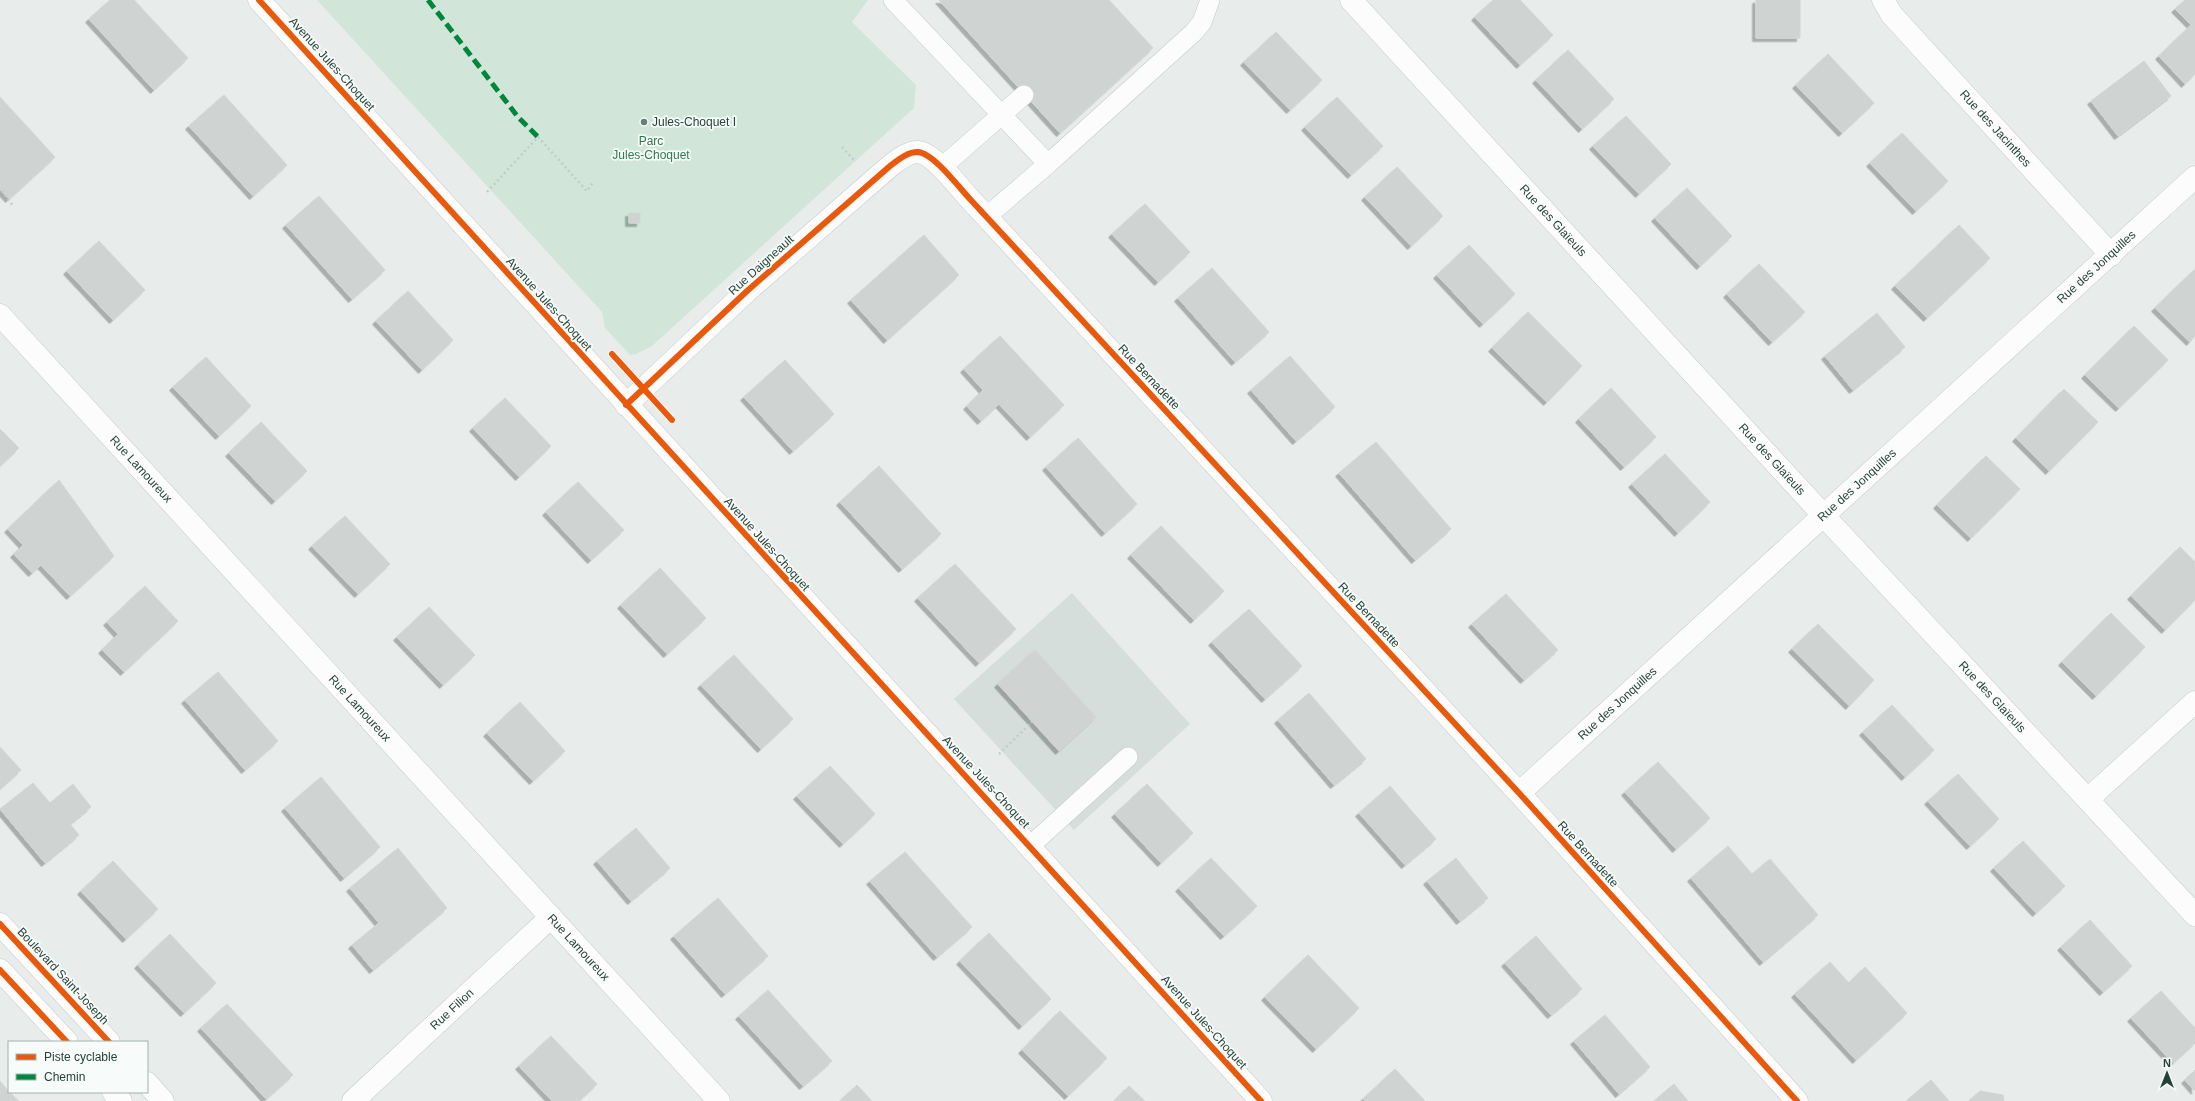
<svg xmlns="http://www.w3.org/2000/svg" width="2195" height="1101" font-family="Arial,sans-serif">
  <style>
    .built { fill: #d6dedb }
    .green { fill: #d1e6d8 }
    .building { fill: #cfd4d2; stroke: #d1d6d4; filter: url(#shadow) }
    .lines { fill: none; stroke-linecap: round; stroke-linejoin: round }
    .service-casing { stroke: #c5cac8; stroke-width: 20 }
    .minor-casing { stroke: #c5cac8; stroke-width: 23 }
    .tertiary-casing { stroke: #c5cac8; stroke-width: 23 }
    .path { stroke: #c3ccca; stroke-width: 2.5; stroke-dasharray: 2 3; stroke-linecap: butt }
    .service { stroke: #fcfcfc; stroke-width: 19 }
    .minor { stroke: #fcfcfc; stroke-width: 22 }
    .tertiary { stroke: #fcfcfc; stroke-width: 22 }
    .quiet { stroke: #00873e; stroke-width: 5; stroke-dasharray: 10 5; stroke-linecap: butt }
    .cycleway-casing { stroke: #f7fbf9; stroke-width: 8 }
    .cycleway { stroke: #e8590c; stroke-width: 6 }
    .poi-dot { fill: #697e78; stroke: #f7fbf9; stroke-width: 1.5 }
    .labels { text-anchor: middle; stroke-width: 3.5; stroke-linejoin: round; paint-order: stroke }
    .street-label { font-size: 12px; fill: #24423a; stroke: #f7fbf9 }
    .poi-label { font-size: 12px; fill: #24423a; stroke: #f7fbf9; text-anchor: start }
    .park-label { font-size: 12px; fill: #2d7a4b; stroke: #f7fbf9 }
  </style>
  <defs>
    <filter id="shadow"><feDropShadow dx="-3.5" dy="3.5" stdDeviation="0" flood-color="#0004"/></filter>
  </defs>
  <rect width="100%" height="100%" fill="#e8edeb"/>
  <path class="built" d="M1072,593L1190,724L1074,830L954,699Z"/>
  <path class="green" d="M317,0H868L852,22L916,85L914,108L652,346L636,354L630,355L605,328L602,312Z"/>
  <path class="building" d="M110,0H134L188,58L154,90L89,19Z
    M939,0H1109L1153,48L1060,133Z
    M1493,0H1520L1553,35L1520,65L1475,17Z
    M1756,0H1800V38H1756Z
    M2185,0H2195V74L2185,84L2159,56L2191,25L2175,9Z
    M1276,32L1322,80L1290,110L1244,62Z
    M1568,50L1614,99L1582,129L1536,80Z
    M1828,54L1874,103L1842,133L1796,85Z
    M2144,61L2171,96L2118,136L2091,101Z
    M224,95L287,165L253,196L189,126Z
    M0,97L55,157L9,199L0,189Z
    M1337,97L1383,146L1351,175L1305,127Z
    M1626,116L1671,164L1639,194L1593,146Z
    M1902,133L1948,181L1916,211L1870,163Z
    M1397,167L1443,216L1411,246L1365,197Z
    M1687,188L1732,236L1700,266L1655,218Z
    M319,196L385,270L352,299L286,225Z
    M1145,204L1190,252L1158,282L1112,234Z
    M629,213H640V223H629Z
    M1959,225L1990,258L1927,318L1895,286Z
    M924,235L959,275L887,340L851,300Z
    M99,241L145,290L113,320L67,271Z
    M1469,245L1515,294L1483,324L1437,275Z
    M1759,264L1805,312L1772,342L1727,294Z
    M1212,268L1269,332L1235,362L1178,298Z
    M2195,269V336L2190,342L2155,308Z
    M408,291L453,340L422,370L376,321Z
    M1528,312L1582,366L1547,402L1492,348Z
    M1877,313L1905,347L1853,390L1825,356Z
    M2134,326L2168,360L2119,408L2085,375Z
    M1000,336L1064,405L1030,437L999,404L981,421L967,406L983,390L964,369Z
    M1290,356L1335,407L1296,441L1251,390Z
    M206,357L251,406L219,436L173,387Z
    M785,360L834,414L793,451L744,397Z
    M1611,388L1656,437L1624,467L1579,419Z
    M2064,389L2098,422L2049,471L2016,438Z
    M505,398L551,446L519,477L473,428Z
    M261,422L307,471L275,501L229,453Z
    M0,429L19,448L0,466Z
    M1078,438L1137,504L1105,533L1046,467Z
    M1376,442L1451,529L1415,560L1339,473Z
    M1665,454L1710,502L1678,533L1632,484Z
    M1986,456L2020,489L1971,538L1937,505Z
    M879,466L941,534L902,569L840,502Z
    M59,480L114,556L70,596L41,565L32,573L14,554L23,545L8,529Z
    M578,482L624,530L591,560L546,512Z
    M345,516L390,564L358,594L312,546Z
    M1161,526L1224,591L1194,620L1131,555Z
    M2180,547L2195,562V600L2165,630L2131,596Z
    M955,564L1016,629L979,663L918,598Z
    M660,568L706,618L667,654L621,605Z
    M145,586L178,621L124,672L102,650L118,634L107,622Z
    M1506,594L1558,650L1524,680L1472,624Z
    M429,607L475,655L443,685L397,637Z
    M1249,609L1302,666L1265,699L1212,642Z
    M2111,613L2145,647L2096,696L2062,662Z
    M1818,624L1874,680L1849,706L1792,649Z
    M1035,650L1096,717L1059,751L998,684Z
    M734,655L793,719L761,749L701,685Z
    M218,672L278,741L245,770L185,700Z
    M1309,693L1366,759L1334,785L1278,720Z
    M520,702L565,751L533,781L487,733Z
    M1892,705L1934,750L1905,777L1863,732Z
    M0,747L21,770L0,789Z
    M1658,762L1710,818L1676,849L1625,792Z
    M830,766L875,814L843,844L797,796Z
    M1958,774L1999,819L1970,846L1928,801Z
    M321,777L380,847L344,878L285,808Z
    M33,783L50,803L73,784L91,807L70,824L79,835L45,863L0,809Z
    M1147,784L1193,833L1161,863L1115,814Z
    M1390,786L1436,839L1405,865L1359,813Z
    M636,828L670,868L631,901L597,861Z
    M2023,841L2065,886L2036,913L1994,868Z
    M1728,846L1752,874L1770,859L1818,915L1763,962L1691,878Z
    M398,848L447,908L373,970L352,945L379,923L350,888Z
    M905,852L972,927L937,957L870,881Z
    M1211,858L1257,906L1224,936L1179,888Z
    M1456,858L1488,898L1460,921L1427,881Z
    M113,861L158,909L126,939L81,891Z
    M718,898L768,956L725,994L674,936Z
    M2090,920L2132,966L2103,992L2061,947Z
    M989,933L1051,999L1022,1026L960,961Z
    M170,934L216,983L184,1013L138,965Z
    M1536,936L1582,989L1551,1015L1505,963Z
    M1308,955L1359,1008L1316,1049L1265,997Z
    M1830,962L1849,983L1865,967L1907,1013L1856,1060L1795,994Z
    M768,990L832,1061L803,1086L739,1016Z
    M2161,991L2195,1028V1043L2173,1063L2131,1018Z
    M227,1004L293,1075L266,1099L201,1028Z
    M1060,1011L1107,1058L1068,1096L1022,1050Z
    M1605,1015L1650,1067L1619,1094L1574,1041Z
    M551,1036L597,1084L579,1101H552L519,1066Z
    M1395,1069L1425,1101H1365L1363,1099Z
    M2195,1070V1091L2185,1080Z
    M1931,1080L1949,1101H1906Z
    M0,1081L9,1092L19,1101H0Z
    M1674,1084L1688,1101H1654Z
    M857,1085L872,1101H840Z
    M1129,1086L1145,1101H1114Z
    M1980,1091L2003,1095L2004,1101H1969Z"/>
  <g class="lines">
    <g class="service-casing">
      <path id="service" d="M893,0L1048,164
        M941,168L1024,95
        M986,217L1048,164L1194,32L1202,22L1210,0
        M1030,846L1128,757"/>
    </g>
    <g class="minor-casing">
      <g id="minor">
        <path d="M259,0L1261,1101"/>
        <path id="s1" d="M1351,0L1824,516L2195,915"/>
        <path id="s2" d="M1883,0L1892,15L2111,255"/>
        <path id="s3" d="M0,315L719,1101"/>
        <path d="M626,405L747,291L890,166C898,160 907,152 918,152C933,153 958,186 969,198L1519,793L1797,1101"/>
        <path id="s4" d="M1519,793L2195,177"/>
        <path d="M2088,799L2195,702"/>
        <path id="s5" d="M353,1101L551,917"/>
      </g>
    </g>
    <g class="tertiary-casing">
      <path id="tertiary" d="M0,924L109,1042
        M0,970L67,1042
        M147,1083L163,1101
        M113,1092L121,1101"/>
    </g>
    <path class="path" d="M842,147L854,160
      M2,191L14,207
      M487,192L538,137L587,191L593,182
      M999,754L1032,722"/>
    <use href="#service" class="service"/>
    <use href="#minor" class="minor"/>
    <use href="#tertiary" class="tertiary"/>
    <path class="quiet" d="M428,0L518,117L538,137"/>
    <g class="cycleway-casing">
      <path id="cycleway" d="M259,0L1261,1101
        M612,354L672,420
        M626,405L747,291L890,166C898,160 907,152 918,152C933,153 958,186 969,198L1519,793L1797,1101
        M0,924L109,1042
        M0,970L67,1042"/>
    </g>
    <use href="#cycleway" class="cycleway"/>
  </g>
  <circle class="poi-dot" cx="644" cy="122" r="4"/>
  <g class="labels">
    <g class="street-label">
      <text transform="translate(332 64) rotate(48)" y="4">Avenue Jules-Choquet</text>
      <text dy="4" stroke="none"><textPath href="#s2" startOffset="171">Rue des Jacinthes</textPath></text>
      <text dy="4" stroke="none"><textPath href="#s1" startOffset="299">Rue des Glaïeuls</textPath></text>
      <text transform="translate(761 265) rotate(-42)" y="4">Rue Daigneault</text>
      <text dy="4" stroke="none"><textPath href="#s4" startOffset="781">Rue des Jonquilles</textPath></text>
      <text transform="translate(549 304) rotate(48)" y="4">Avenue Jules-Choquet</text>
      <text transform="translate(1149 377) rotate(47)" y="4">Rue Bernadette</text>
      <text dy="4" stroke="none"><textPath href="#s1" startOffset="623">Rue des Glaïeuls</textPath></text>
      <text dy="4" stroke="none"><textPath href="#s3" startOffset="209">Rue Lamoureux</textPath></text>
      <text dy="4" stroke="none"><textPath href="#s4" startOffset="457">Rue des Jonquilles</textPath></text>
      <text transform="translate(767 544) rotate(48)" y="4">Avenue Jules-Choquet</text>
      <text transform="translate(1369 615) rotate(47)" y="4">Rue Bernadette</text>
      <text dy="4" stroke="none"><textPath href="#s1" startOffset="947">Rue des Glaïeuls</textPath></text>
      <text dy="4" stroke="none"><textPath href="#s4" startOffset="133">Rue des Jonquilles</textPath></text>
      <text dy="4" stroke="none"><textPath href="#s3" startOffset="533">Rue Lamoureux</textPath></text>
      <text transform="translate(986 782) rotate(47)" y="4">Avenue Jules-Choquet</text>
      <text transform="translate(1588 854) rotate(48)" y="4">Rue Bernadette</text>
      <text dy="4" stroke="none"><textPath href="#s3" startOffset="857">Rue Lamoureux</textPath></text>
      <text transform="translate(63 976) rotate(47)" y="4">Boulevard Saint-Joseph</text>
      <text dy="4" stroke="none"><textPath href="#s5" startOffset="135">Rue Filion</textPath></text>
      <text transform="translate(1204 1022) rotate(48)" y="4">Avenue Jules-Choquet</text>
    </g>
    <g class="poi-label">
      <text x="652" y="126">Jules-Choquet I</text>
    </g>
    <g class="park-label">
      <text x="651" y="145">Parc<tspan x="651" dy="14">Jules-Choquet</tspan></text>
    </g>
  </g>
  <rect x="8" y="1041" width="140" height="52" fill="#f7fbf9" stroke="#a3b1ad"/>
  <rect x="16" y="1054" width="20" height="6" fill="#e8590c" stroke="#a3b1ad"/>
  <text x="44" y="1061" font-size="12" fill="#24423a">Piste cyclable</text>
  <rect x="16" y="1074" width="20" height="6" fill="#00873e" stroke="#a3b1ad"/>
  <text x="44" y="1081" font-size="12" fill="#24423a">Chemin</text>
  <g transform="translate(2167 1073)" stroke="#f7fbf9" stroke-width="3" paint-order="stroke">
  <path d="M0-3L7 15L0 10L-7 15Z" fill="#24423a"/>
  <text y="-6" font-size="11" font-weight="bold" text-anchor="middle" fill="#24423a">N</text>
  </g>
</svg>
